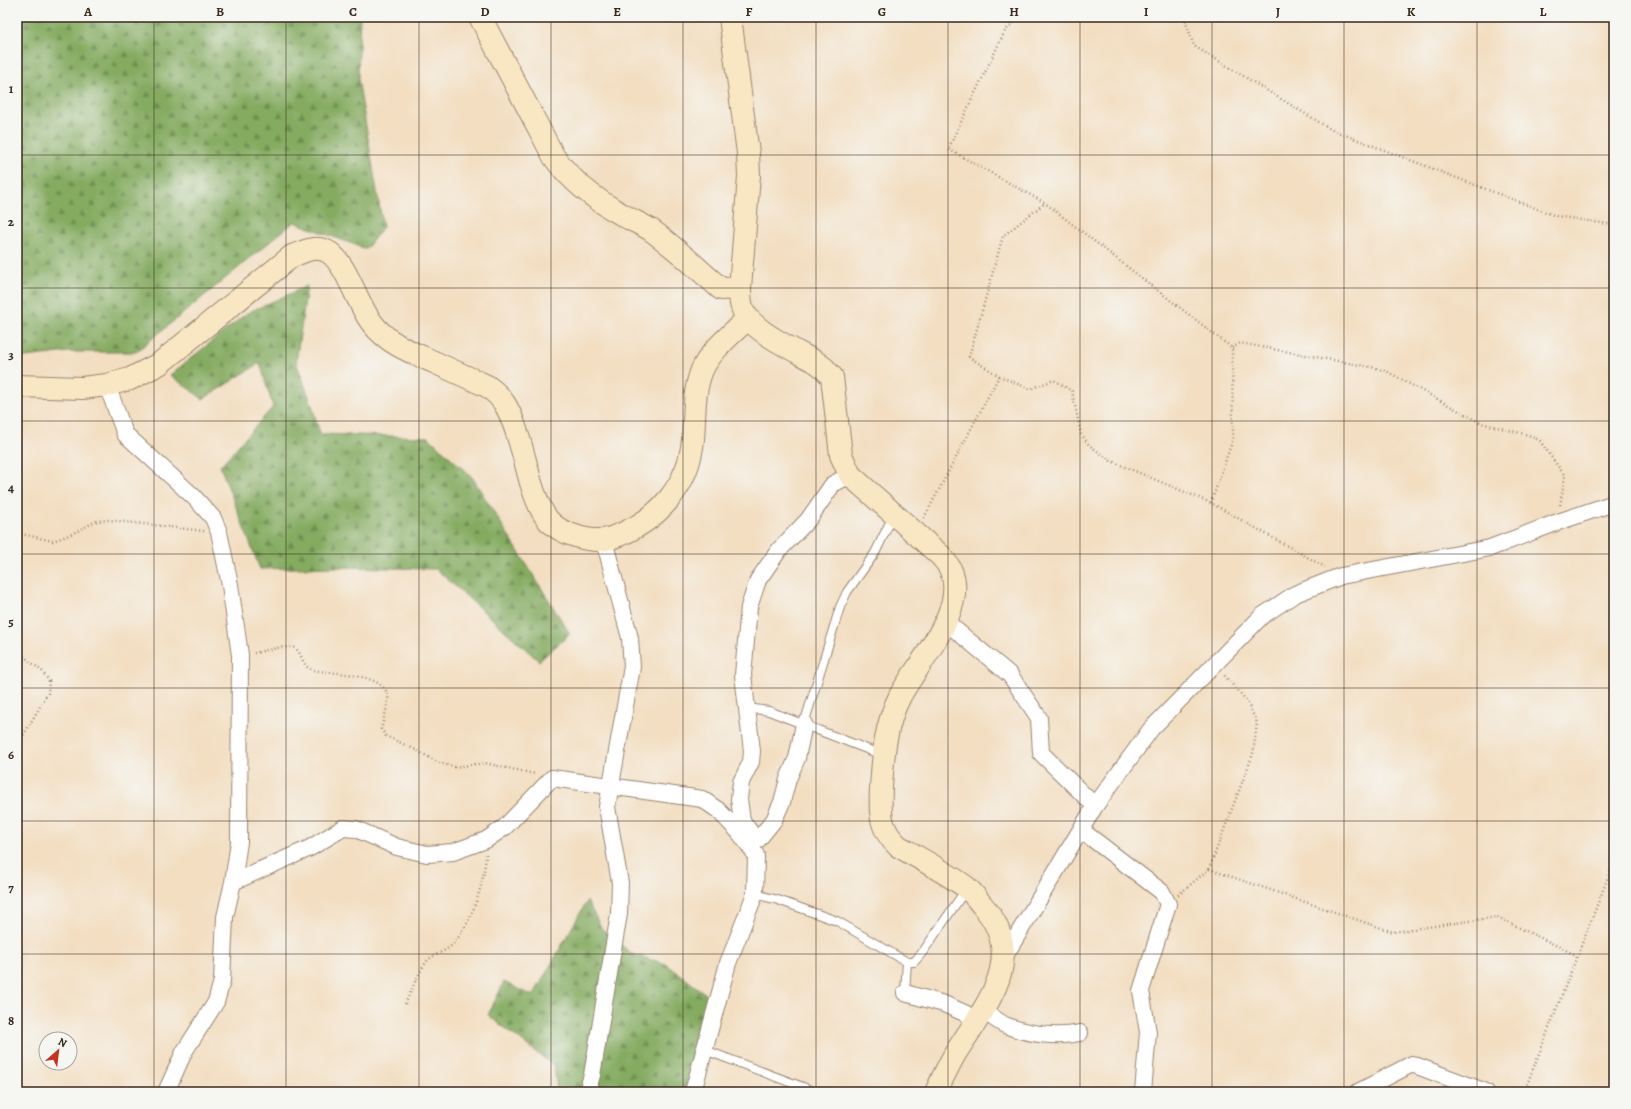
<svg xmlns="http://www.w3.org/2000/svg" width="1631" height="1109" font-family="Alegreya,serif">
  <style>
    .forest { fill: url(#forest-firs); stroke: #606a40 }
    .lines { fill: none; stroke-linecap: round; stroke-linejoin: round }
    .lane-casing { stroke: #978470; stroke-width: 10 }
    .street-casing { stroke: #978470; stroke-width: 18 }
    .secondary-casing { stroke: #978470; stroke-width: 24 }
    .path { stroke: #978470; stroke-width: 2.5; stroke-dasharray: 1 3; stroke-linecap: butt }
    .lane { stroke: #fff; stroke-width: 8 }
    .street { stroke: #fff; stroke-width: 16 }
    .secondary { stroke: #f9e7c3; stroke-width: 22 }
    .grid { fill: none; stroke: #3b2a1e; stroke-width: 1; stroke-opacity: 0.55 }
    .neatline { fill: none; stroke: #3b2a1e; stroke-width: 1.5 }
    .grid-label { font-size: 13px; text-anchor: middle; font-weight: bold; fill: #3b2a1e }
  </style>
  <defs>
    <pattern id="forest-firs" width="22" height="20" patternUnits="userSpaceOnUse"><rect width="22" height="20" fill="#84ab61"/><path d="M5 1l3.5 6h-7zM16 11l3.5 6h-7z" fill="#6d8b4f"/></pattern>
  </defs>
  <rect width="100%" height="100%" fill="#f6f6f2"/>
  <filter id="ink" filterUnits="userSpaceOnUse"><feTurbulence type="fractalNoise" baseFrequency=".025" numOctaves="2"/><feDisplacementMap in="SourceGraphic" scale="8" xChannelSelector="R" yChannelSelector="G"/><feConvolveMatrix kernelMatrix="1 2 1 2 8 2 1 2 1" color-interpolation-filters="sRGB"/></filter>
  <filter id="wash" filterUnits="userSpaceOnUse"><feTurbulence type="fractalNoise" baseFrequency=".012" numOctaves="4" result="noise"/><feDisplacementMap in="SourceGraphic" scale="16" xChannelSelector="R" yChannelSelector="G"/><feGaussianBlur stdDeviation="0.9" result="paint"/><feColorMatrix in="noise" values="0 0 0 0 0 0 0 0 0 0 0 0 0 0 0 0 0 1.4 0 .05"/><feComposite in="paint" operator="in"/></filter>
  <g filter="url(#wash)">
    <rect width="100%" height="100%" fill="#f3dec1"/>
    <path class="forest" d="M17,17H360L358,79L383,227L366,249L294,222L136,352H68L17,358Z
      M307,286L296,362L312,405L320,434L428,437L472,477L570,634L539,661L436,569L336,567L260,569L220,466L273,407L260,363L203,399L170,375L247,313Z
      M587,901L602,929L632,954L666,964L711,998L684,1092H549L557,1091L554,1066L488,1015L504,982L533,996Z"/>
  </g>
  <g filter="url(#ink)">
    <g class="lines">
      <g class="lane-casing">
        <path id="lane" d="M748,708L769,711L882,755
          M804,724L840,607L847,592L875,553L893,516
          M755,894L778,900L837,921L907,962H914L922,953L967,888
          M905,993L907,962
          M705,1050L808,1089L811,1092"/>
      </g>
      <g class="street-casing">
        <path id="street" d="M107,385L125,434L194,497L213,518L219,532L230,585L240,655L239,842L233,882L225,917L222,981L216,1002L184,1052L166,1092
          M946,622L1010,675L1039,718L1041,753L1095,806
          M1081,830L1162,892L1168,904L1141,991L1148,1032L1143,1092
          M754,837L742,821L739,799L741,782L751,762L752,751L743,675L749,607L758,580L779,550L808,520L833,484L850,475
          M757,841L774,820L782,802L788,779L797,758L804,724
          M233,882L310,848L343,828L356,829L397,847L427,854L453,852L486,840L505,827L552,778L702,799L718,810L739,832L756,855L755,894L728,963L693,1092
          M1003,959L1095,806L1151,729L1262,616L1295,594L1341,576L1490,548L1558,522L1614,503
          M905,993L944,1004L978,1019
          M984,1011C990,1015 997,1021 1005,1025C1026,1034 1057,1038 1080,1033
          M587,1092L592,1075L619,914L620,883L607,807L632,667L630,638L604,540
          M1358,1092L1412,1064L1486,1092"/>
      </g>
      <g class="secondary-casing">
        <path id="secondary" d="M480,17L554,157C572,182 594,199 621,214C631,220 641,224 651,230C676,248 698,269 721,289L740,288
          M730,17L748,153L749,176L740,288C740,296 740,305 744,312C754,332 796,351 816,362L824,368L832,377L841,455L850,475L941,556C944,560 949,565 951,571C968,609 917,664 900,696C885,725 883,756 881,788C880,813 879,828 898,846C921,859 945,872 966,887C972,892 977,899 982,905C1030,958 984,1007 955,1054C948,1066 942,1079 936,1092
          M17,386L82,388L107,385L130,379L159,364L292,256C305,251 317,244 330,253C348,267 357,304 372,323C388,344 411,352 434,362C451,370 469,378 487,386C494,391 499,395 504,403C516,420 525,462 531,483C535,496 540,511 549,521C562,535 594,544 611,538C656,523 689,487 693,439C695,415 693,392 702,370C710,351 733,333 748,318"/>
      </g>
      <path class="path" d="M1019,17L1005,31L948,149L1045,203L1232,348L1233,439L1211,503
        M1184,17L1194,46L1332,130L1556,216L1614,225
        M1232,348L1240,343L1376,368L1388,372L1481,423L1532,436L1540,441L1565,476L1560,506
        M999,376L1030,389L1054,380L1072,391L1081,434L1089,445L1111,461L1211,503L1325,567
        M924,518L999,376L969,357L1003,236L1045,203
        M17,533L53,541L67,536L97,521L109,520L204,531
        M17,651L42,671L49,681L48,693L17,746
        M254,653C264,651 281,646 291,647C303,648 300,667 313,670C331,674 383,672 388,696C389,703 383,721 381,729L386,736L416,750L439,763L455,767L485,763L535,774
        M1209,869L1393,932L1497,917L1576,955
        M1178,895L1209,869L1253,754L1257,723L1247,701L1224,675
        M405,1004C412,990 418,972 428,960C434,954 445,952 452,945C472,924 484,884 486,854
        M1524,1092L1614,862"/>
      <use href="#lane" class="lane"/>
      <use href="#street" class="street"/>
      <use href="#secondary" class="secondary"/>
    </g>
  </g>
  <path class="grid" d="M154,17V1092M286,17V1092M419,17V1092M551,17V1092M683,17V1092M816,17V1092M948,17V1092M1080,17V1092M1212,17V1092M1344,17V1092M1477,17V1092M17,155H1614M17,288H1614M17,421H1614M17,554H1614M17,688H1614M17,821H1614M17,954H1614"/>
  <rect width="1631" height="1109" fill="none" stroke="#f6f6f2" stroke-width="44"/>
  <g transform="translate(58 1051) rotate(28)"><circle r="19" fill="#f6f6f2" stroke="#aba49d"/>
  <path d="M0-3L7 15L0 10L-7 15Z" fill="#c8321e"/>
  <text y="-6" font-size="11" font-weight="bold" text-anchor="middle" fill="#3b2a1e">N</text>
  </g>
  <rect x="22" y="22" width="1587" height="1065" class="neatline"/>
  <g class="grid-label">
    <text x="88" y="16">A</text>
    <text x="220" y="16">B</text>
    <text x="353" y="16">C</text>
    <text x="485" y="16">D</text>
    <text x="617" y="16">E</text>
    <text x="749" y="16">F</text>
    <text x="882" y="16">G</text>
    <text x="1014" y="16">H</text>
    <text x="1146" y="16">I</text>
    <text x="1278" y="16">J</text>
    <text x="1411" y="16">K</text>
    <text x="1543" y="16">L</text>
    <text x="11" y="93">1</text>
    <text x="11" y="226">2</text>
    <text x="11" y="359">3</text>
    <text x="11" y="492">4</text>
    <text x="11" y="626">5</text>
    <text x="11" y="759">6</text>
    <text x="11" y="892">7</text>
    <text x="11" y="1025">8</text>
  </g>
</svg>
